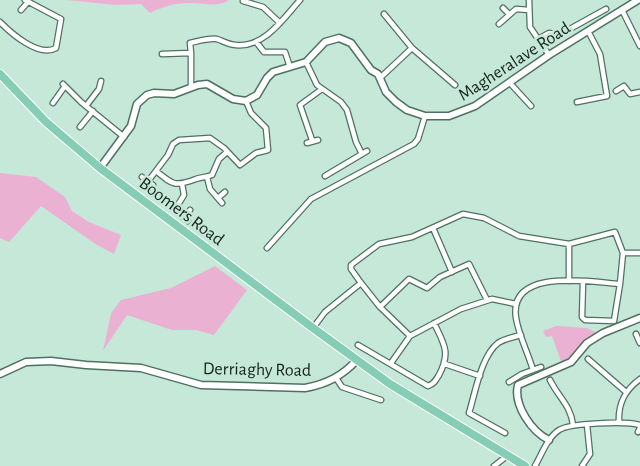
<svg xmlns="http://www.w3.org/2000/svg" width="640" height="466" font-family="'Alegreya Sans',sans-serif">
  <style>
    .green { fill: #ebb1d3 }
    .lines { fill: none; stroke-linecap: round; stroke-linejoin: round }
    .street-casing { stroke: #507062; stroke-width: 7 }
    .secondary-casing { stroke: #507062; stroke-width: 9 }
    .primary-casing { stroke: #fff; stroke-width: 10 }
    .street { stroke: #fff; stroke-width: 4.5 }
    .secondary { stroke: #fff; stroke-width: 6 }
    .primary { stroke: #85cdb4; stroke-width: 8 }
    .labels { text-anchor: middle; stroke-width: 5; stroke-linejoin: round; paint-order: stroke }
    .street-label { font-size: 18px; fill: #17241e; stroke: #c5e8d8 }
  </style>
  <rect width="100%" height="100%" fill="#c5e8d8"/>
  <path class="green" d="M67,0H227L228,1C214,8 203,2 189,3C175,3 162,7 150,13L141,4L115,5Z
    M0,173L36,177L65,197L72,211L89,222L121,235L114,254L97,245L41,206L9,242L0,238Z
    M215,266L247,290L214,335L196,330H172L127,315L103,351L111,313L121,300L171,288Z
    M556,326L587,328L599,334L562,364L552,336L546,337L543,331Z"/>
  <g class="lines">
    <g class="street-casing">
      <path id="street" d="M529,0L530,27L549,55
        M243,1L263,7L280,23
        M503,8L509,14
        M21,10L28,2
        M622,10L640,46
        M384,14L412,48L455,85
        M0,22C11,33 39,58 56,48L61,19L25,0
        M499,24L516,9L529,10
        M538,39L549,33L559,35L606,9
        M257,43L264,52H285L290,67
        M191,53L190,43C199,41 208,38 217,39C223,41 229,45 236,45C264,48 283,19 300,0
        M162,54L191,53V87
        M306,62L317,85L341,102L347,110L356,142L362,154
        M380,78L412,48
        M509,82L531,106
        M63,84L81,102L124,137
        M616,91L624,86L630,94L640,92
        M577,102L607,96L600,54L588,31
        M53,103L65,86
        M86,106L99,89L101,81
        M80,127L93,111
        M312,140L300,105L322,89
        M307,143L318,140
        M156,171C173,185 175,187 196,179C202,177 207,177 212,175L219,159L227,152
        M325,176L367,151
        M142,177L153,185
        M207,177L210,189L222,203
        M146,184L168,155L173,144L179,140L210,138L224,148L240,165L256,153L268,150L266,128L251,113L246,101
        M182,184L184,195L176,208L188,221
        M218,198L225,192
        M184,218L190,210
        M433,228L452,272
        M267,248L311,199L414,144L418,139L425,116
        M623,253H640
        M569,281V244
        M361,283L351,269V265L379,244L412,237L463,214L484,218L519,236L569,244L615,232L623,253L620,284
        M380,307L409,279L427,288L440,277L469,264L487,300
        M313,328L325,312L361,283L380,307L410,336
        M636,334L640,343
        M358,345L428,386C434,384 436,380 439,375C451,352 444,344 434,323
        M588,359L626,392
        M391,363L410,336L461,309L492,299L516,304
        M445,364L480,376
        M533,370C528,353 519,336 516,318C508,267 591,282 620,284L614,321L585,320L582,317L583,282
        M336,378L342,387L381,400
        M550,380C559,398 571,406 573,425
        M509,382L522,374L541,367
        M619,422C618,403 625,390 640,379
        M638,432L640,428
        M505,433L469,413C475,394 481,356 498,343C504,339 513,337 521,335
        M494,466L507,456
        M535,466C542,454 547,438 559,430C570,423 626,421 640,425
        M582,466L590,454L587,425"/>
    </g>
    <g class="secondary-casing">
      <path id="secondary" d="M100,168L131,126L137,104L147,95L154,93L174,94L198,85L207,84L233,99L246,101L257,95L267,78L273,72L306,62L325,42L339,38L351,43L371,70L378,74L386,92L396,102L407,110L425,116H449L475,106L549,55L638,0
        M0,374L26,362L51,361L86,365L141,368L201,385L305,388C327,384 342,376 357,360
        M549,440C532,432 513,405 518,385L571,362L587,343L603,333L640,318"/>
    </g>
    <g class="primary-casing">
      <path id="primary" d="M0,74L46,122L100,168L313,328L390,384L525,466"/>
    </g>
    <use href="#street" class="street"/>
    <use href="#secondary" class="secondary"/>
    <use href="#primary" class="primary"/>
  </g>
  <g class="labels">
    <g class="street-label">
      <text transform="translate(514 61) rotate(-33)" y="6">Magheralave Road</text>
      <text transform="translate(182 211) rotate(37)" y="6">Boomers Road</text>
      <text transform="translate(257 369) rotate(1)" y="6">Derriaghy Road</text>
    </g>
  </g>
</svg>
